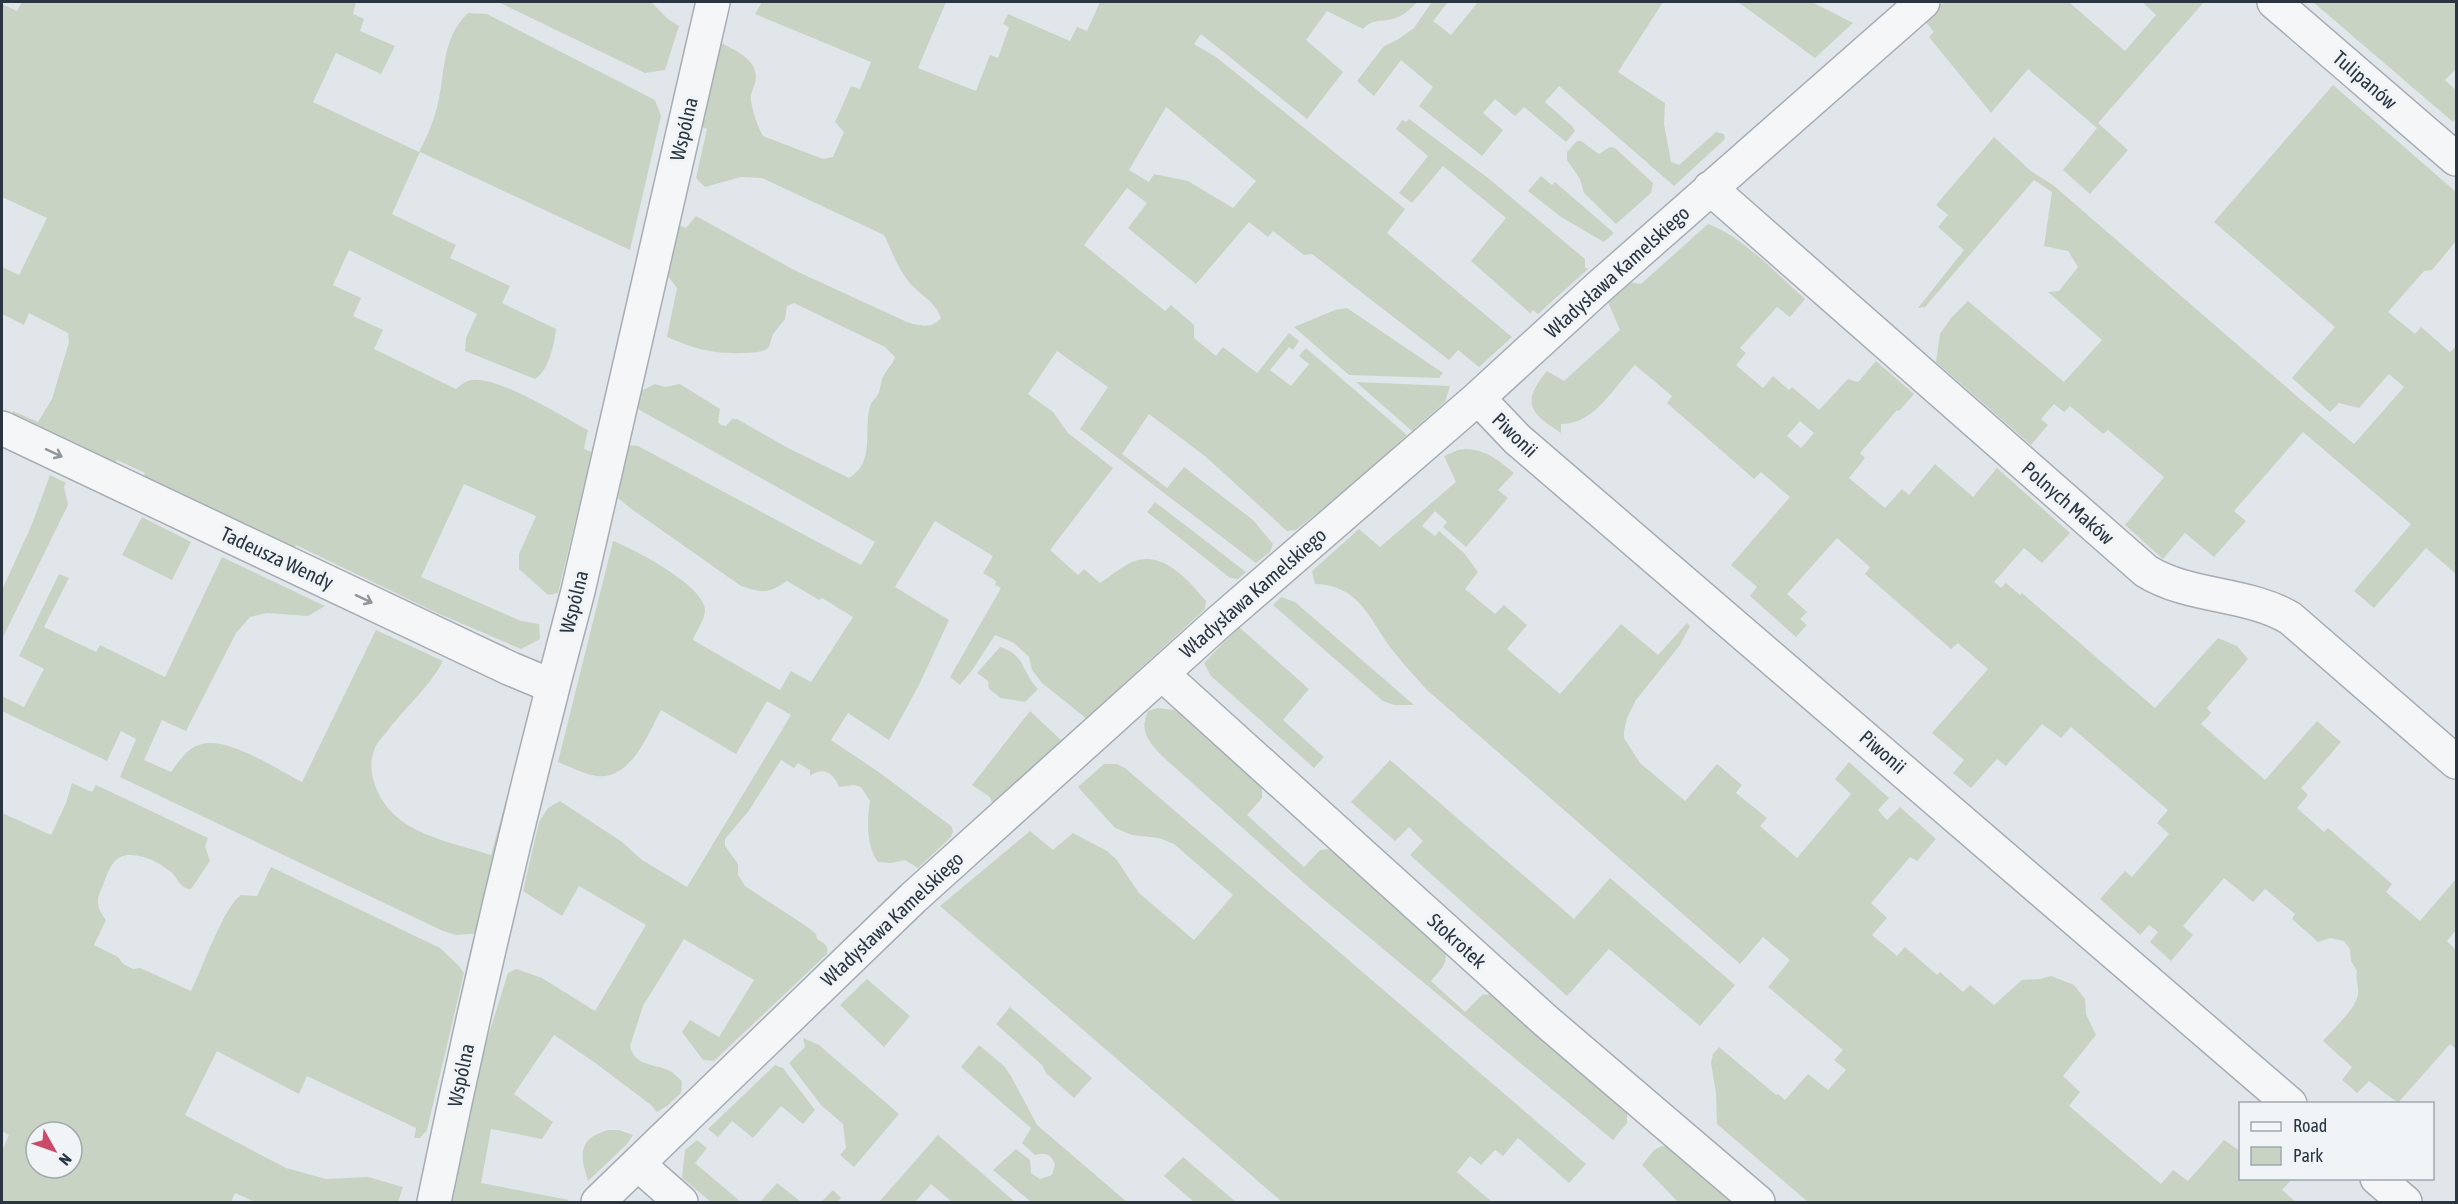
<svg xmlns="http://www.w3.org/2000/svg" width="2458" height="1204" font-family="'Asap Condensed',sans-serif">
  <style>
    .green { fill: #c9d3c3; fill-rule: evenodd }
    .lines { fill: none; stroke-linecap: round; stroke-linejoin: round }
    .street-casing { stroke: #a6adb4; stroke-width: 36 }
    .street { stroke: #f4f6f8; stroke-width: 33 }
    .oneway { stroke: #8f969c }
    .labels { text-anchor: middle; stroke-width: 6; stroke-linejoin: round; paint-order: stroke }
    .street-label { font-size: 20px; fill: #2a3541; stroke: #f1f4f7 }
  </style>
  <rect width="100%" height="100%" fill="#e1e6ea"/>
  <path class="green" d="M22,2H356L353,14L364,19L360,31L395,46L381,74L336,53L313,102L419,152C428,135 435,118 439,99C445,68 443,37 468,13L487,14L655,100L661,116L630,250L420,152L392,214L456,245L450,258L510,286L502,303L556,329C554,345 549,370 535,379L465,351L466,338L477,314L349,250L333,285L361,298L353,316L383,330L374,349L456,389C461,385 465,381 472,380C498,376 563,417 588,430L584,449L592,452L558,593L548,595L519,569V554L536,516L464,484L421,577L521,621L539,624L540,639L521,649L437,613L296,545L294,549L143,478L145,473L117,460L115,464L11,415L13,411L38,422L52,399L69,342L68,333L29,313L24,325L2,314V267L19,275L47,218L2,197V4L17,11Z
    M498,2H651L668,19L679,26L665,70L645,73Z
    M762,2H946L918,68L976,91L990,55L998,58L1009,27L1003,24L1008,14L1070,41L1077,27L1087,31L1100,2H1417C1410,10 1402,17 1392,19C1380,22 1372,19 1363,29L1327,11L1306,40L1343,72L1307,119L1201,34L1194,44L1216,57L1405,209L1387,233L1512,337L1479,367L1458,350L1449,360L1312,254L1304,255L1273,231L1268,237L1249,222L1196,284L1128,228L1147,203L1127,188L1084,245L1165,311L1171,305L1194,325V338L1216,356L1223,347L1257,373L1289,333L1299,341L1293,350L1289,347L1270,370L1291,386L1309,364L1299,356L1306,348L1407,435L1365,474L1296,530L1287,531L1206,457L1149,414L1122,454L1167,488L1184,467L1253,520L1273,544L1270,552L1256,563L1080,429L1108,387L1057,351L1028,394L1053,412L1068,433L1113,468L1050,550L1078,575L1084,569L1100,583C1111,576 1121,567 1132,562C1163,549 1188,580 1206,601L1205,609L1129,679L1131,682L1087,719L1042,683L1032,670L1029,657L1014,643L995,635L973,669L960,685L950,677L1001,588L995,585L996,581L983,573L993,556L935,521L895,587L949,620L919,685L889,740L848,713L831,740L880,773L951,826L953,831L951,837L918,868L905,860L892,863L878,862C866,846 867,820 870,801L861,787L854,785L839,787C834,773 822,766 810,776V770L798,763L794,768L781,760L748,812L725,839V846L738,864V875L745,886L809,928L816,934L817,939C824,943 829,945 827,954L714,1061L703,1060L682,1032L690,1020L719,1037L754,980L684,939L643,1006L630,1046C634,1065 652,1064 666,1069C672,1071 677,1077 682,1081L681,1093L667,1106L657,1112L651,1105L594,1062L554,1035L514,1094L553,1122L542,1139L491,1129L481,1183L569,1200L566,1202H448L480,1062L508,973L516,969L542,978L595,1011L646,925L579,886L562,916L523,891L539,822L548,808L560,801L622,842L642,860L687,887L791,715L767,701L736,754L661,710C648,734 631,780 597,776C584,774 570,767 558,762L613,541C634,549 705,586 705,610C705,620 696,631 693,640L780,690L791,671L811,682L853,617L822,598L819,600L787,581C768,594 763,593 741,586L630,508L618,498L628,445L638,446L861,565L875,542L638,409L641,391L655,384L665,387L680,384L720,409L718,422L721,425L726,426L732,419H737L788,448L849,478C876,462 863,430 870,406C871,402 876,398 878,394C881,389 880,382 883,377C886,369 893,365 895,357L885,347L794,303L787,306L785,319L773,334L769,347C762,353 755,352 746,353C714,354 697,350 667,337L677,288L667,275L679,225L686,228L696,216L796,271L907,322C920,326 932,329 941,318C936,302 919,294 909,282C897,267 892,251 884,235L762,178L741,177L705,187L696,178L707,129L702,127L721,43C735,50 756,59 756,77C756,85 750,92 751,100C752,111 758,127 763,136L823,159L833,157L844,132L835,122L851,86L860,89L871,62L755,14ZM1166,107L1256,181L1233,208L1188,181L1154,174L1149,182L1129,170Z
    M1432,2H1448L1433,21L1451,35L1478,2H1663L1618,72L1665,103L1664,124L1671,162L1679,165L1716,132L1724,134L1725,139L1674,186L1559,86L1545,102L1572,126L1575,131L1566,142L1524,107L1515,116L1495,99L1483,113L1503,130L1482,156L1419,106L1433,87L1401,60L1374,96L1357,81L1384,46L1397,40L1414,28Z
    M1738,2H1812L1853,23L1815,58Z
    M1945,2H2069L2125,51L2156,15L2142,2H2204L2098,123L2128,150L2090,194L2063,170L2097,128L2028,69L1991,113L1929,37L1934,32L1924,20Z
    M2313,2H2456V69L2445,80L2456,90V118L2453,122Z
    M2333,85L2456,192V241L2432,270L2424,271L2388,312L2415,334L2421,327L2450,352L2456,346V574L2426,548L2374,608L2354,591L2411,524L2303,432L2234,511L2246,521L2214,557L2185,533L2163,559L2125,525L2164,477L2108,430L2103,434L2070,406L2064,412L2054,404L2041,419L2048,425L2031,445L1936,362L1940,334L1951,318L1968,301L2064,382L2102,340L2048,292L2059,291L2078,267L2068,251L2044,246L2052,192L2034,180L1925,307L1918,308L1964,250L1938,227L1948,215L1936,205L1994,137L2031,171L2053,185L2300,399L2354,444L2404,387L2389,374L2359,408L2339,403L2330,412L2292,378L2335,327L2214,222Z
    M1409,119L1488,178L1585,259V267L1588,269L1538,314L1533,310L1530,313L1471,261L1506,218L1443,166L1412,203L1399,193L1428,156L1396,129L1402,120L1406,122Z
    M1577,141H1581L1599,154L1610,147L1615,148L1653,183L1651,193L1616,224L1584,193L1580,179L1567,160V152Z
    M1541,176L1552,185L1555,182L1614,233L1604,242L1561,217L1528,191Z
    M1708,224C1742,236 1778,275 1805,299L1790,317L1777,307L1740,348L1746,353L1736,365L1763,388L1773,376L1789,390L1792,387L1819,410L1848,379L1858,382L1876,361L1914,394L1899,411L1897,410L1860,453L1865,458L1849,478L1885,508L1902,489L1909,495L1935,464L1973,497L1997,468L2070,533L2042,563L2024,548L1994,582L2001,588L2006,583L2020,595L2022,593L2155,708L2218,638L2237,646L2248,659L2207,708L2211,713L2201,724L2265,780L2317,721L2341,742L2301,788L2308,795L2297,808L2324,832L2328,828L2392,884L2386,892L2420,921L2456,879V930L2447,941L2456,950V1049L2450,1044L2398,1103L2369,1081L2357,1093L2342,1080L2352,1067L2323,1041C2332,1030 2356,1009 2358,994C2359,986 2355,979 2357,971L2351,961L2350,949L2344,941L2331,938L2318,942L2292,919L2295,914L2265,889L2253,902L2224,878L2183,926L2193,935L2171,961L2150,942L2158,932L2149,925L2140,935L2100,899L2125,871L2132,877L2169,834L2157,823L2168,810L2071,727L2061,738L2042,724L2006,766L1997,759L1971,788L1953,773L1964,760L1932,733L1988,669L1958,643L1951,649L1865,574L1870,567L1837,538L1787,594L1807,612L1800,619L1807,625L1796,637L1750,596L1757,587L1731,565L1790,497L1761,472L1754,479L1667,403L1672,396L1635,365C1614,386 1595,425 1561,424V433C1529,413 1521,402 1547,371L1564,381L1620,330L1607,300L1627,282L1641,284ZM1800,421L1814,433L1801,448L1787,436Z
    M1347,308L1443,373L1439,378L1349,375L1294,327L1335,310Z
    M1356,382L1450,386L1445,402L1412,431Z
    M1466,449C1487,450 1498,460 1514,473L1498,490L1508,498L1466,547L1443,527L1447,522L1435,511L1422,526L1435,536L1439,531L1464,553L1478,572L1465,589L1495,614L1504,605L1527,625L1507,649L1560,694L1621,624L1658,655L1687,623L1690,626L1680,645L1636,700L1627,718L1624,731V738L1640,763L1685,801L1717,764L1742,785L1736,793L1767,818L1760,826L1797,858L1851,794L1835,779L1849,762L1889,798L1878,810L1887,820L1900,807L1936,839L1917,861L1910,857L1871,903L1887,918L1872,935L1897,956L1905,947L1937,975L1940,972L1963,992L1970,985L1994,1005L2022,980L2040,979L2051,976L2074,985L2085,999L2086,1014L2096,1035L2063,1076L2080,1092L2069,1106L2161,1184L2173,1170L2188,1181L2224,1140L2240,1151V1178L2292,1179L2282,1190L2296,1202H1808L1717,1124L1716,1093L1711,1063L1713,1054L1719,1047L1776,1095L1778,1094L1785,1100L1808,1074L1828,1090L1846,1070L1834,1060L1843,1050L1768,987L1790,960L1763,937L1740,964L1427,690C1415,676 1401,662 1390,647C1368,616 1358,585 1315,584L1312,571L1359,529L1380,547L1456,482L1444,456L1458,450Z
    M50,475L66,483L64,487L68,505L2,639V590L32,524Z
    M1155,502L1246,572L1238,579L1230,578L1147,512Z
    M142,517L191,542L172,580L122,555Z
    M222,557L325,606L308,616L267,613L250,617L236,633L186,731L162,720L144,760L171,772C179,761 188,747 202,744C229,737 278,770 302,782L376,630L443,661C429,688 404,708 386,733C382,737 377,743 375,748C369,761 371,775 376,788C395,835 450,841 491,855L508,793L517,795L483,933L456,935L443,931L120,777L136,739L121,731L107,761L2,711V696L24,707L44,669L19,656L59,574L69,578L44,627L96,652L100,645L165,677Z
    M1281,597L1295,602L1414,705H1394L1383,701L1273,605Z
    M1239,627L1309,689L1283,720L1324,757L1314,768L1211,676L1204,663Z
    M1000,647C1026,655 1020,670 1038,689L1025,702L1001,698L989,689L988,681L977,673Z
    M1158,708L1174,710L1184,716L1262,786V798L1247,815L1304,867L1320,850L1331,849L1445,952C1449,964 1438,972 1431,981L1465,1012L1482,995L1492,994L1627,1111V1123L1613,1140L1311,889L1162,756C1148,741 1139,731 1148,711Z
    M1030,711L1062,741L992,803L990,797L972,785Z
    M1390,760L1574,919L1610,878L1735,985L1700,1026L1609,949L1567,996L1410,855L1423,841L1409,827L1395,841L1351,802Z
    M1104,764H1117L1125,768L1586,1164L1569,1183L1518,1138L1503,1156L1495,1150L1481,1165L1470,1156L1457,1172L1492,1202H1282L940,906L1030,831L1053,850L1073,833L1107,851L1116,859L1139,893L1194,940L1233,895L1174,844L1159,838L1132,835L1115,828L1078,787Z
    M72,783L92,792L96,785L208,838L205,846L210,861L191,889C182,889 179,882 174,875C163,863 129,846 115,861C108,868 105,881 101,890C95,902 98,909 106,920L94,945L118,957L123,964L133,969L140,968L191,991C202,969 224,906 241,895L257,896L271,867L440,948L459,966L464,973L427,1130L420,1138H414L416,1128L307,1076L299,1094L217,1051L185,1115L286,1168L326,1179L368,1177L403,1187L398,1202H255L235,1193L231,1202H2V1151L9,1135L2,1131V813L51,835L66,803ZM36,1132H72V1168H36Z
    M867,979L910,1016L884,1047L840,1005Z
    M1010,1007L1092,1078L1074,1098L1046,1073L1042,1065L996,1024Z
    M803,1038L819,1045L899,1114L854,1167L840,1155L846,1148L843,1124L821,1105L789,1063L805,1047Z
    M979,1045L1004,1066L1011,1076L1037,1125L1127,1202H1031L993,1170L1016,1149L1030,1160L1031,1173L1040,1179L1052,1175L1055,1164C1051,1154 1045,1152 1035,1155L1022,1143L1031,1128L961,1067Z
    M775,1065L783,1068L815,1110L803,1124L781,1106L753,1138L732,1121L718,1137L708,1129Z
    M608,1130H619L633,1135L627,1144L588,1181C580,1155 577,1139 608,1130Z
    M938,1135L1007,1195L1015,1202H952L931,1184L915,1202H879Z
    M697,1140L707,1148L695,1163L741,1202H711L682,1178L685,1150Z
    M1662,1146L1669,1147L1734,1202H1678L1642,1165L1654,1150Z
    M1183,1157L1236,1202H1194L1164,1176Z
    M777,1183L801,1202H760Z
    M833,1190L841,1198L837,1202H821Z"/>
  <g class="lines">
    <g class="street-casing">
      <path id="street" d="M2274,2L2456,159
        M1710,188L2146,571C2189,598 2246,592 2290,618L2456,762
        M1478,398L1517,439L2290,1104
        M2,428L511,669L552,686
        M1162,674L1546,1021L1758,1202
        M638,1164L681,1202
        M2377,1178L2405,1202
        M434,1202C476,998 524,793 578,591L713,2
        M598,1202L913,898L1219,622L1478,398L1599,287L1923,2"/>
    </g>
    <use href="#street" class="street"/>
  </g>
  <defs><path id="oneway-shaft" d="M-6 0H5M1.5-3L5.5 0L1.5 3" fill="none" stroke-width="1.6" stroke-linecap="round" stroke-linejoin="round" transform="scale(1.5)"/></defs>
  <g class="oneway">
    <use href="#oneway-shaft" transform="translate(54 453) rotate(25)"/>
    <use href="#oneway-shaft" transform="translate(364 599) rotate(25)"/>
  </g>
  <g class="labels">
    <g class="street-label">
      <text transform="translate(2365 80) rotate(41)" y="7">Tulipanów</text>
      <text transform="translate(684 129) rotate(-77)" y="7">Wspólna</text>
      <text transform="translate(1617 272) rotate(-42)" y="7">Władysława Kamelskiego</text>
      <text transform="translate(1515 435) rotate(44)" y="7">Piwonii</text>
      <text transform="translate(2068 503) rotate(41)" y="7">Polnych Maków</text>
      <text transform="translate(277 558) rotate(25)" y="7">Tadeusza Wendy</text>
      <text transform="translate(1253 593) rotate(-41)" y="7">Władysława Kamelskiego</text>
      <text transform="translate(574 602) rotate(-76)" y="7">Wspólna</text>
      <text transform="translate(1883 752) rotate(41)" y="7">Piwonii</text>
      <text transform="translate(892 919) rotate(-43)" y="7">Władysława Kamelskiego</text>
      <text transform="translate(1457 941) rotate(42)" y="7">Stokrotek</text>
      <text transform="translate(461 1075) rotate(-78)" y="7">Wspólna</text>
    </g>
  </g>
  <rect width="2458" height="1204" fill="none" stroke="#2a3541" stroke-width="6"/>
  <rect x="2239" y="1102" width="195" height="78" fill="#f1f4f7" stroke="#a1a8ae" stroke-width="1.5"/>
  <rect x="2251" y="1122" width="30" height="9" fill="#f4f6f8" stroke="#a1a8ae" stroke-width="1.5"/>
  <text x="2293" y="1132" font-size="18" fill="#2a3541">Road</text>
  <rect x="2251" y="1147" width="30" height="18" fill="#c9d3c3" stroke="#a1a8ae" stroke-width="1.5"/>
  <text x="2293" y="1162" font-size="18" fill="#2a3541">Park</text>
  <g transform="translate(54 1150) rotate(130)"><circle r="28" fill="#f1f4f7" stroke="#a1a8ae" stroke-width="1.5"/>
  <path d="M0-4.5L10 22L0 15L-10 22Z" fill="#cc496b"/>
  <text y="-9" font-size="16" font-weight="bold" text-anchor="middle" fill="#2a3541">N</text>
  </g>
</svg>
